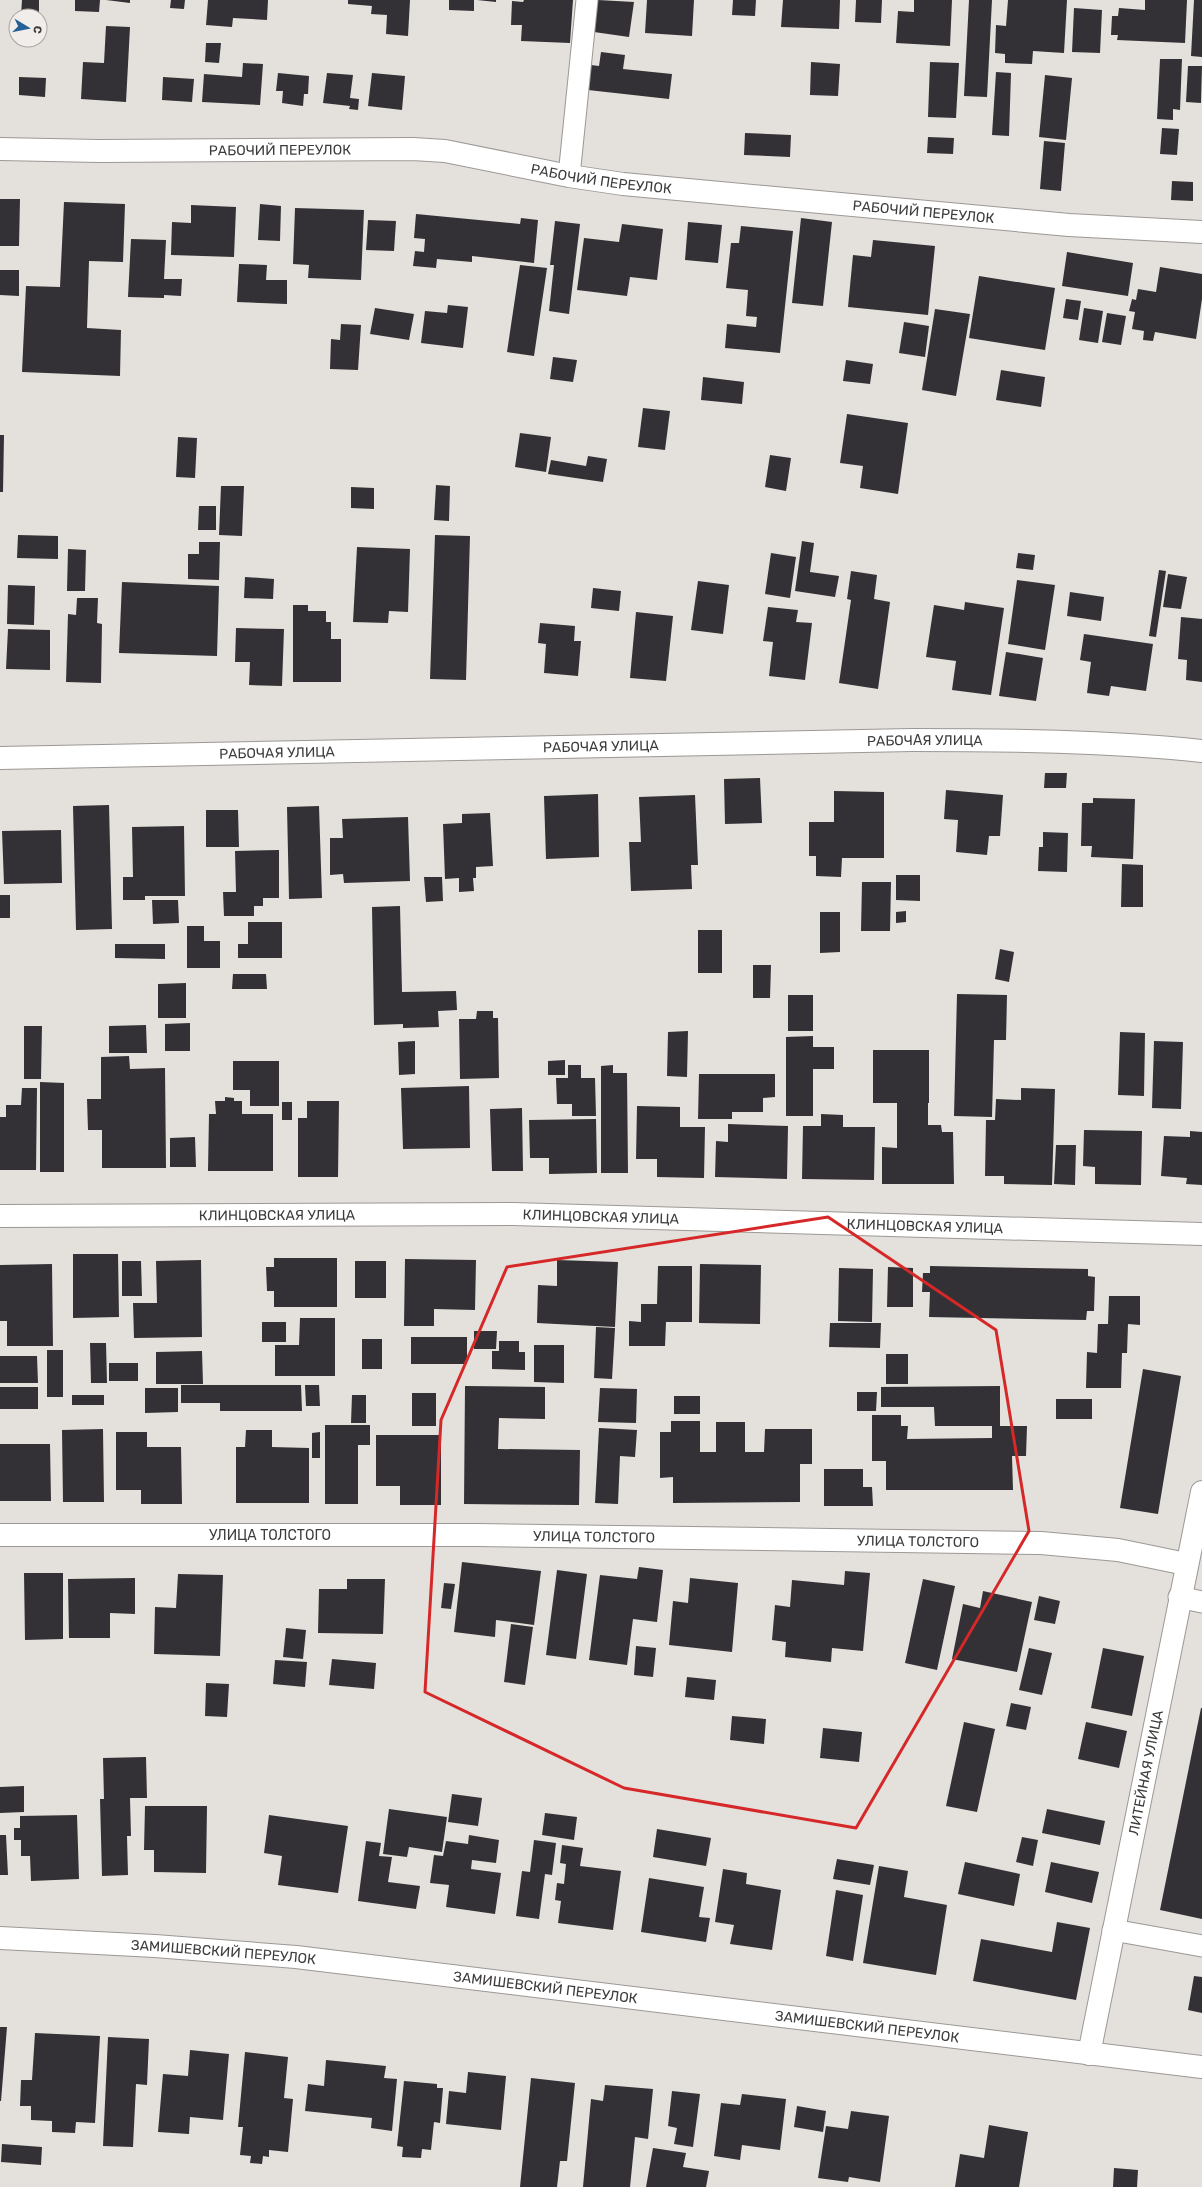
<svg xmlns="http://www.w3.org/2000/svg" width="1202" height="2187" font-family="Rubik,sans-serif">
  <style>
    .building { fill: #333135 }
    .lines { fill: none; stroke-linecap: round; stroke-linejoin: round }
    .lane-casing { stroke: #9c9895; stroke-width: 23 }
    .street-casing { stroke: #9c9895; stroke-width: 24 }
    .secondary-casing { stroke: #9c9895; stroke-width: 24 }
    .lane { stroke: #fff; stroke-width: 21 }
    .street { stroke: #fff; stroke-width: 22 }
    .secondary { stroke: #fff; stroke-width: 22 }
    .marked { fill: none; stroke: #d62828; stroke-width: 3; stroke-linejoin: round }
    .labels { text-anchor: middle; stroke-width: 4; stroke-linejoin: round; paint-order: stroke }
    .street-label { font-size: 14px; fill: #3e3c3b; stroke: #f1edea }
  </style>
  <rect width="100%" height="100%" fill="#e4e0dc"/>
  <path class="building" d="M22,0H39V16L21,15Z
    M75,0H100L99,12L75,11Z
    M106,0H130V3Z
    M171,0H185L184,9L170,8Z
    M208,0H268L267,20L233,18L232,27L206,25Z
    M348,0H410L408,36L386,34L387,15L371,14L372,6L348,4Z
    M449,0H474V11L449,10Z
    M477,0H496V2Z
    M524,0H573L570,43L521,41L522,25H511L512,1L523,2Z
    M598,0L634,2L629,37L594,32Z
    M647,0H694L692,36L645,33Z
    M733,0H756L755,16L732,15Z
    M783,0H840L839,29L781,27Z
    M856,0H882L881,23L855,22Z
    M914,0H952L950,46L896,43L898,11L914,12Z
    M969,0H992L987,97L964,96Z
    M1008,0H1067L1064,53L1033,51L1032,64L1005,63V54L995,53L996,25L1006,26Z
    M1145,0H1187L1185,43L1117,40L1118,35H1111L1112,16H1118L1119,8L1145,10Z
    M1194,0H1202V57L1191,56Z
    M1074,8L1102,10L1100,53L1072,52Z
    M106,26L130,27L126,102L81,99L83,62L104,63Z
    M206,43H221L219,63L205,62Z
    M601,52L625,55L623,69L672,74L669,99L588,90L591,65L599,66Z
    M1160,59H1182L1180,110L1173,109V120L1157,119Z
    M811,62L840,64L838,96L810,95Z
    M930,62L959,63L956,118L928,117Z
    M243,63L263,64L260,105L202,102L204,74L242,77Z
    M1188,66H1202L1201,103L1186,102Z
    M996,72L1011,73L1009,136L992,135Z
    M278,73L309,76L308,94H304L303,106L282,103L283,91H276Z
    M327,73L353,75L350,98L359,99L358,110L349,109L350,106L323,103Z
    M372,73L405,76L402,110L368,106Z
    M1045,75L1072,78L1066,140L1039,137Z
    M19,77L46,78L45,97L19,95Z
    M163,77L194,79L192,102L162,100Z
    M1162,128L1179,129L1177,155L1160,154Z
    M745,133L791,135L790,157L744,155Z
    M928,137L954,138L953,154L927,153Z
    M1044,141L1065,143L1061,191L1040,189Z
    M1172,181L1193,182V201L1171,200Z
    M0,199H20L19,246H0Z
    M64,202L125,204L123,262L89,261L87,328L121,330L120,376L22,372L26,286L60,287Z
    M260,204L281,206L280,241L258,240Z
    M191,205L236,207L234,257L171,255L172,222L191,223Z
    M295,208L364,210L361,280L308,278L309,265L293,264Z
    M416,214L520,224L521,218L538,220L534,263L472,256V262L437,259L436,268L413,266L415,251L424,252L425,239L414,238Z
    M801,218L832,222L823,306L792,303Z
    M368,220L396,221L394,251L366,250Z
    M555,221L580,224L569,314L549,311L554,265H550Z
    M688,222L722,225L718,263L685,260Z
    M622,224L663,229L657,280L630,277L627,296L577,290L584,238L619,242Z
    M741,226L793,231L780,353L725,348L727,324L756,327L757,317L746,316L748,290L726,288L731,243H739Z
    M131,239L166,240L164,279H182L181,296L164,295V298L128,297Z
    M873,240L935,246L928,315L848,307L853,255L871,257Z
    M1067,252L1133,263L1128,296L1062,286Z
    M239,264L267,265L266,280H287V304L237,302Z
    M520,265L547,268L534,356L507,352Z
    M1160,267L1202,274V299L1196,339L1155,332L1153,341L1143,340L1144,331L1132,329L1135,312L1129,311L1132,299L1136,300L1138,289L1156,292Z
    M0,270H19V296L0,295Z
    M979,276L1055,288L1045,350L969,338Z
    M1066,299L1081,301L1078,320L1063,318Z
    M448,305L468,307L463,348L421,343L425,311L447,313Z
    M375,308L414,314L409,340L370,334Z
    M1084,308L1103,311L1098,343L1079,340Z
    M935,309L970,314L956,396L922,390Z
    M1107,313L1126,316L1121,345L1102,342Z
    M904,322L929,326L925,357L899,353Z
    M341,324L361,325L358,370L330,369L331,339L340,340Z
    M553,357L577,360L573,382L550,379Z
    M846,360L873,364L870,384L843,381Z
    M1001,370L1045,377L1041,407L996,400Z
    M703,377L744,382L742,404L701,400Z
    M643,408L670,411L665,450L638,447Z
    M847,414L908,423L898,494L860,488L863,466L840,463Z
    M520,433L551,437L546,472L515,467Z
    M0,435H4L3,492H0Z
    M178,437L197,438L195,478L176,477Z
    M770,455L791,458L786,491L765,487Z
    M588,456L607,459L603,482L548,474L551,460L586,466Z
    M436,485L450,486L449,521L434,520Z
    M221,486H244L242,536L219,535Z
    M351,487L374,488V509L351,508Z
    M199,506H216V530H198Z
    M18,535L58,536V559L17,558Z
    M435,535L470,536L466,680L430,679Z
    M802,541L814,543L810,572L839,576L835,597L795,591Z
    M199,542H220L219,580L188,579V554H199Z
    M357,547L410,549L408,612L389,611L388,623L353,622Z
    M68,549L86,550L85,591H67Z
    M771,553L796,557L790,598L765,594Z
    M1018,553L1035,555L1033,570L1016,568Z
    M1159,570L1166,571L1156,637L1149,636Z
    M851,571L877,575L874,599L890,602L878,689L839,683L851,600L847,599Z
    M1168,574L1187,577L1181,609L1163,607Z
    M245,577L274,579L273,599L244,598Z
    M1017,580L1055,585L1045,650L1008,644Z
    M698,581L729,585L723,634L691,630Z
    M122,582L219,586L217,656L119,653Z
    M8,585L35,586L34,625L7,624Z
    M593,588L621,591L619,611L591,608Z
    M1070,592L1104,597L1101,621L1067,616Z
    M77,598H98L97,623L102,624L101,683L66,682L68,614L76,615Z
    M965,602L1004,608L991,695L952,690L956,661L926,657L934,605L964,610Z
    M293,605H308V611H326V622H331V639H341V682H293Z
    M768,607L798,610L796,622L812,623L805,680L769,676L773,642L763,641Z
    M636,612L673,616L666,681L630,678Z
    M1181,617L1202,619V682L1186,680L1187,660L1178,659Z
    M540,623L575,626L574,641H581L578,676L544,673L546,644L538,643Z
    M236,628L284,629L282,686L249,685L250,662H235Z
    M8,629L50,630V670L6,669Z
    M1084,634L1153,644L1146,691L1111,686L1109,696L1087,693L1091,662L1080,660Z
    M1006,652L1043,658L1036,701L999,696Z
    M1045,773H1067L1066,788H1044Z
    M760,778L762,823L725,824L724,779Z
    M946,790L1003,795L1000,836H989L987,855L956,852L958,820L944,819Z
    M834,791L884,792V858H842L841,877L816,876V856H809V822H834Z
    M598,794L599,857L546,859L544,796Z
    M695,795L698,865H691L692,889L631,891L629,842H641L639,797Z
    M1093,798L1135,799L1133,859L1091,857L1092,846H1081L1082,803H1093Z
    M109,805L112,929L76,930L73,806Z
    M319,806L322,898L289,899L287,807Z
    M206,810H238L239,847H206Z
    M490,813L493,866L476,867V878H473L474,891L459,892V878L445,879L443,824L462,823V814Z
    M408,817L410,881L344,883L343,874L330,875V838H343L342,819Z
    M184,826L185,896H145V900H123V877H133L132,827Z
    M61,830L62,883L4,884L2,831Z
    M1043,832L1068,833L1067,872L1038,871L1039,847H1043Z
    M279,850V898H263V906H254V916H224L223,892H236L235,851Z
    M1122,864L1143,865V907H1121Z
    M896,875H920V901L896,900Z
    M424,877H442L443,901L426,902Z
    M862,882H891L890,931H861Z
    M0,895H10V918H0Z
    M152,900H178L179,923L153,924Z
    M400,906L402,992L456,991L457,1010L438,1011L439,1027L403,1028V1024L374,1025L372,907Z
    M906,911V922L896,923V912Z
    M820,912H840V952L820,953Z
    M248,922H282V958H238V944H248Z
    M187,926H204V941H220V968H187Z
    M698,930H722V973H698Z
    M115,944H165V959L115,958Z
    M1000,949L1014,952L1009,982L995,979Z
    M753,965H771L770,998H753Z
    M233,974H266L267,989H232Z
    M186,983V1018H158V984Z
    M957,994L1007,995L1006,1040H994L992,1117L954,1116Z
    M788,995H813V1031H788Z
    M477,1011H493V1018H498L499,1078L460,1079L459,1019H476Z
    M190,1023V1051H165V1024Z
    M146,1025L147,1053H109V1026Z
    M24,1026H42L41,1079H24Z
    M688,1031L687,1077L667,1076L668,1032Z
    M1120,1032L1145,1033L1144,1096L1118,1095Z
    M813,1036V1047H834V1069H813V1116H786V1037Z
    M415,1041V1074L399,1075L398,1042Z
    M1154,1041L1183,1042L1181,1109L1152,1108Z
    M873,1050H929V1103H919H928V1125H941L942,1132H953L954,1184H882V1147L897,1148V1103H873Z
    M129,1056L130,1069L165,1068L166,1168H102V1130H88L87,1099H101V1057Z
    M565,1060V1075H548V1061Z
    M233,1061H279V1106H250V1090H233Z
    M568,1065H581V1078H595L596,1116H572V1104H557L556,1078H568Z
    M613,1065V1073H627L628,1173H601V1066Z
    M699,1074H775V1097L763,1098V1112H732V1119H698Z
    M40,1082L64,1083V1172H40Z
    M469,1086L470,1148L403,1149L401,1088Z
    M22,1088H37L36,1170H0V1117H6V1105H21Z
    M1021,1088L1055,1089L1052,1185L1004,1184V1176H985L986,1120H995L996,1099L1021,1100Z
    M225,1097L234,1098V1101H242V1114H273V1171H208L209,1114H216L215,1101H225Z
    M307,1101H339L338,1177H298V1118H307Z
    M282,1102H292V1120H282Z
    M637,1106L680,1107V1127H705L704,1178L657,1177V1159H636Z
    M522,1108L523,1171H492L490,1109Z
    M821,1114L843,1115V1127H875L874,1180L802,1179L803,1126H821Z
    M596,1119L597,1173L549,1174V1158H530L529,1120Z
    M728,1124L788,1126L787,1179L715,1177L716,1141L728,1142Z
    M1084,1130L1142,1131L1141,1185L1095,1184V1167L1083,1166Z
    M1190,1131L1202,1132V1185L1186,1184L1187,1178L1161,1176L1164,1136L1190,1137Z
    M195,1137L196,1167H170V1138Z
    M1056,1145H1076L1075,1185L1054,1184Z
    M73,1254H118L119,1317L73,1318Z
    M274,1258H337V1307H274V1291H267L266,1267H274Z
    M405,1259L476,1260L475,1310L434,1309V1326H404Z
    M201,1260L202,1337L134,1338L133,1303H157L156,1261Z
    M557,1260L618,1262L615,1327L537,1323L538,1285L557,1286Z
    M122,1261H141L142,1296H122Z
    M355,1261H386V1298H355Z
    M52,1264L53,1346H7V1321H0V1265Z
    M700,1264L761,1265L760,1324L699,1323Z
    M658,1266H692V1322H666L665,1346H629V1321L641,1322V1304H657Z
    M930,1266L1088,1269V1276L1095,1277L1094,1311H1087L1086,1320L929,1317L930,1292H922L923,1273H930Z
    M888,1267L913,1268V1307H887Z
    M839,1268L873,1269L872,1322L838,1321Z
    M1109,1296H1140V1325L1128,1324L1127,1353H1122L1121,1388H1086L1087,1352L1097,1353L1098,1324H1108Z
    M300,1318H335V1376H275V1345H299Z
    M262,1322H286V1342H262Z
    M830,1323H881L880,1348L829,1347Z
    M596,1327L615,1328L612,1379L594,1378Z
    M474,1331H497L496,1349H474Z
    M411,1337H467V1364H411Z
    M362,1339H382V1369H362Z
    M499,1341H519V1352H525V1370L492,1369V1351H499Z
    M90,1343H106L107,1383H91Z
    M534,1345H564V1383L534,1382Z
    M47,1350H63V1397H47Z
    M202,1351L203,1384H156V1352Z
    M886,1354H908V1384H886Z
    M0,1356H37L38,1383H0Z
    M109,1363H138V1381H109Z
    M1143,1369L1181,1376L1158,1514L1120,1508Z
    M181,1385H301L302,1411H220V1403H181Z
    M305,1385H319L320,1406H306Z
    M465,1386L545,1387V1419L499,1418L498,1449L580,1450L579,1505L464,1504Z
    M1000,1386V1426H1027L1026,1456H1012L1013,1490H886V1461H872V1415H901V1426H908L907,1439L992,1438V1426H935L934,1407H881V1387Z
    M0,1387H38V1409H0Z
    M145,1388H178V1412L145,1413Z
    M600,1388L637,1389L636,1423L598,1422Z
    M857,1392H877L876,1411H857Z
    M412,1393H436V1426H412Z
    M72,1395H104V1405H72Z
    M352,1395H366V1423H351Z
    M674,1396H700V1414H674Z
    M1056,1399H1092V1419H1056Z
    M671,1421H700V1452H716V1422H745V1452H764L765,1429H812V1464H800V1502L673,1503V1477L660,1478V1432H671Z
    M325,1425H370V1445H358V1504H325Z
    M599,1428L637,1430L635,1457L620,1456L618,1504L595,1503Z
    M103,1429L104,1502H63L62,1430Z
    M246,1430H272V1447L309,1448V1503H236V1447H245Z
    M116,1432H147V1447H181L182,1504H141V1490H116Z
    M320,1432V1458H312V1433Z
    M376,1435H441V1505H400V1486H376Z
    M0,1444H50L51,1501H0Z
    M824,1469H863V1487H872L873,1506H824Z
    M462,1562L541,1571L534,1625L496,1620L495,1637L454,1632Z
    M639,1567L663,1570L657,1622L633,1619L627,1665L589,1660L600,1575L637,1579Z
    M557,1570L587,1574L576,1659L546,1655Z
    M845,1571L870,1573L863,1651L832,1648L831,1662L785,1657L786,1642L772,1640L775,1605L790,1607L792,1580L844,1585Z
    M24,1573H63V1639L25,1640Z
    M178,1574L223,1575L220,1656L154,1654L155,1607L176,1608Z
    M135,1578V1614L110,1613V1638H69L68,1579Z
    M690,1578L738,1583L732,1652L669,1645L673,1601L688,1603Z
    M347,1579H385L383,1634L318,1633L319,1589H347Z
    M923,1579L955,1586L937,1670L905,1663Z
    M444,1583L455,1584L451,1609L441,1608Z
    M983,1591L1032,1602L1017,1672L952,1659L963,1604L980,1608Z
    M1039,1596L1060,1601L1055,1624L1034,1620Z
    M511,1624L533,1627L525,1685L504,1682Z
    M286,1628L306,1630L303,1659L283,1657Z
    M636,1646L656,1648L653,1677L634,1675Z
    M1029,1648L1052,1653L1042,1695L1019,1690Z
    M1103,1648L1144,1656L1132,1716L1091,1708Z
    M332,1659L376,1663L374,1689L329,1685Z
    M275,1660L307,1662L305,1687L273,1684Z
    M687,1677L716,1680L714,1700L685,1697Z
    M206,1683L229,1684L227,1717L205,1716Z
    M1011,1703L1031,1707L1026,1730L1006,1726Z
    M1201,1708H1202V1919L1160,1910Z
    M732,1716L766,1719L764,1744L730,1740Z
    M964,1722L995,1729L977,1812L946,1806Z
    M1086,1722L1127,1731L1119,1768L1078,1759Z
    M823,1728L862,1732L859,1762L820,1758Z
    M146,1757L147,1798H130L131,1836H127L128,1875L102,1876L100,1799H104L103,1758Z
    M24,1786V1812L0,1813V1787Z
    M452,1794L482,1798L478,1826L448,1822Z
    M145,1806H207L206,1873L154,1872V1850H144Z
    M389,1809L447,1817L442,1852L409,1847L407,1857L383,1854Z
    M1047,1809L1105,1821L1100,1845L1042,1833Z
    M545,1813L577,1817L574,1840L542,1835Z
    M77,1815L79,1879L31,1881L30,1856H21V1840H14V1828H20V1816Z
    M269,1815L348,1826L338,1893L278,1885L282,1856L264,1853Z
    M657,1829L711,1838L706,1866L653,1857Z
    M0,1835H6L8,1875H0Z
    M469,1835L499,1840L496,1863L472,1860L471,1869L501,1873L495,1914L446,1907L449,1885L430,1883L434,1855L443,1856L446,1841L468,1844Z
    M1022,1837L1038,1840L1033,1866L1016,1862Z
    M534,1840L556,1843L552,1875L545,1874L539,1919L516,1916L522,1871L530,1872Z
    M366,1841L381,1843L379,1856L392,1857L388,1882L420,1886L416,1909L358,1901Z
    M562,1845L583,1848L580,1866L621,1871L613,1930L558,1923L561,1901L555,1900L557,1883L564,1884L566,1864L560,1863Z
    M837,1859L874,1865L870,1885L833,1879Z
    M965,1862L1020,1874L1014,1906L958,1894Z
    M1051,1862L1099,1872L1092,1903L1045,1892Z
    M879,1866L908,1871L904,1897L947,1905L936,1975L863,1963Z
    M723,1869L747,1873L746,1884L781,1890L772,1950L730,1944L734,1925L715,1922Z
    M649,1878L704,1887L699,1917L710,1918L706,1942L641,1932Z
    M836,1890L863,1895L853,1961L826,1956Z
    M1057,1922L1090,1928L1076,2000L973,1981L981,1939L1052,1952Z
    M1194,1976L1202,1977V2013L1188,2010Z
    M0,2027H7L1,2101H0Z
    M35,2033L100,2036L95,2123L76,2122L75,2133L52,2132V2121L31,2120V2106H20L21,2080H32Z
    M108,2037L149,2039L147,2085L136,2084L133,2147L103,2146Z
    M190,2050L229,2054L223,2120L190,2117L189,2134L158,2132L163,2074L188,2076Z
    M245,2052L288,2057L284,2098L293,2099L288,2152L269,2150V2157L263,2156L262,2164L250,2163L251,2156L240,2155L243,2127H238Z
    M326,2060L386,2066L384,2078L397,2079L392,2131L371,2128L372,2118L305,2111L308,2084L324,2086Z
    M468,2072L506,2076L501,2130L446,2124L449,2091L466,2093Z
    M531,2078L575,2083L567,2161H560L557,2187H520Z
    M404,2081L437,2084V2088H443L440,2123L434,2122L431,2150L422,2149L421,2158L402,2157L403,2147L397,2146Z
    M605,2085L653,2089L648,2139L635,2137L630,2187H583L591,2099L603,2101Z
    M672,2091L700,2094L693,2147L674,2144L677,2128L668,2126Z
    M742,2094L786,2099L780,2150L742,2145L740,2160L714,2156L721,2103L740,2105Z
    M797,2106L826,2111L823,2132L794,2127Z
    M851,2111L889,2116L880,2182L849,2177L848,2182L818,2178L826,2126L848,2129Z
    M989,2125L1028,2132L1019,2187H955L960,2154L984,2158Z
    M2,2144L42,2147L41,2165L1,2162Z
    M653,2148L686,2153L683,2167L709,2171L706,2187H646Z
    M1114,2168L1138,2170L1137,2187H1113Z"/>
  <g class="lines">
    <g class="lane-casing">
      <path id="lane" d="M569,176L587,0
        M1179,1597L1202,1602
        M1113,1930L1202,1946"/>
    </g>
    <g class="street-casing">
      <g id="street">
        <path id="s1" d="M0,149L99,151L413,149L445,151L569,176L623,184L1069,225L1202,232"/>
        <path id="s2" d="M0,1216L513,1214L1202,1234"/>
        <path id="s3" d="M0,1535H478L1041,1543L1118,1550L1186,1564"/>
        <path id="s4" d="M0,1938L155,1946L296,1957L1202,2067"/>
        <path id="s5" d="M1089,2054L1202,1492"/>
      </g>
    </g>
    <g class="secondary-casing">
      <g id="secondary">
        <path id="s6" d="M0,758L912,740C1009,740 1106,741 1202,751"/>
      </g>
    </g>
    <use href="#lane" class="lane"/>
    <use href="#street" class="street"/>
    <use href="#secondary" class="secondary"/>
  </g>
  <path class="marked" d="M828,1217L996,1330L1029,1531L856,1828L624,1788L425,1692L441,1420L507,1267Z"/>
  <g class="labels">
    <g class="street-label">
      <text dy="5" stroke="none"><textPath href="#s1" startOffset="280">РАБОЧИЙ ПЕРЕУЛОК</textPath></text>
      <text dy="5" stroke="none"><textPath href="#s1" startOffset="604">РАБОЧИЙ ПЕРЕУЛОК</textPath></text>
      <text dy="5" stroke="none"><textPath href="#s1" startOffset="928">РАБОЧИЙ ПЕРЕУЛОК</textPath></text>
      <text dy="5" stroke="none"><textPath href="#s6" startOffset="925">РАБОЧАЯ УЛИЦА</textPath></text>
      <text dy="5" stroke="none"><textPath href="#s6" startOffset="601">РАБОЧАЯ УЛИЦА</textPath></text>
      <text dy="5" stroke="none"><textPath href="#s6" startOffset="277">РАБОЧАЯ УЛИЦА</textPath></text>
      <text dy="5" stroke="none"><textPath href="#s2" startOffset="277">КЛИНЦОВСКАЯ УЛИЦА</textPath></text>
      <text dy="5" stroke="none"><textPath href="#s2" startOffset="601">КЛИНЦОВСКАЯ УЛИЦА</textPath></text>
      <text dy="5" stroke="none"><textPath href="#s2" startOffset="925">КЛИНЦОВСКАЯ УЛИЦА</textPath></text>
      <text dy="5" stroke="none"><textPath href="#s3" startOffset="270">УЛИЦА ТОЛСТОГО</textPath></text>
      <text dy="5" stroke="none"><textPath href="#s3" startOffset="594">УЛИЦА ТОЛСТОГО</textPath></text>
      <text dy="5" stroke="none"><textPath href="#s3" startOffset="918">УЛИЦА ТОЛСТОГО</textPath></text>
      <text dy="5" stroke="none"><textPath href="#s5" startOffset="287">ЛИТЕЙНАЯ УЛИЦА</textPath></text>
      <text dy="5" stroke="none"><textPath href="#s4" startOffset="224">ЗАМИШЕВСКИЙ ПЕРЕУЛОК</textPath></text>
      <text dy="5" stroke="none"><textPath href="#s4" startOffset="548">ЗАМИШЕВСКИЙ ПЕРЕУЛОК</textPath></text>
      <text dy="5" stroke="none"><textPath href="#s4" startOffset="872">ЗАМИШЕВСКИЙ ПЕРЕУЛОК</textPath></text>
    </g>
  </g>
  <g transform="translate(28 28) rotate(100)"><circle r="19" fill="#f1edea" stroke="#a9a6a4"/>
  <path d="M0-3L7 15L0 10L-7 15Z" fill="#266098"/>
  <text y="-6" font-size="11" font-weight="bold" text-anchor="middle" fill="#3e3c3b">С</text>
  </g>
</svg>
